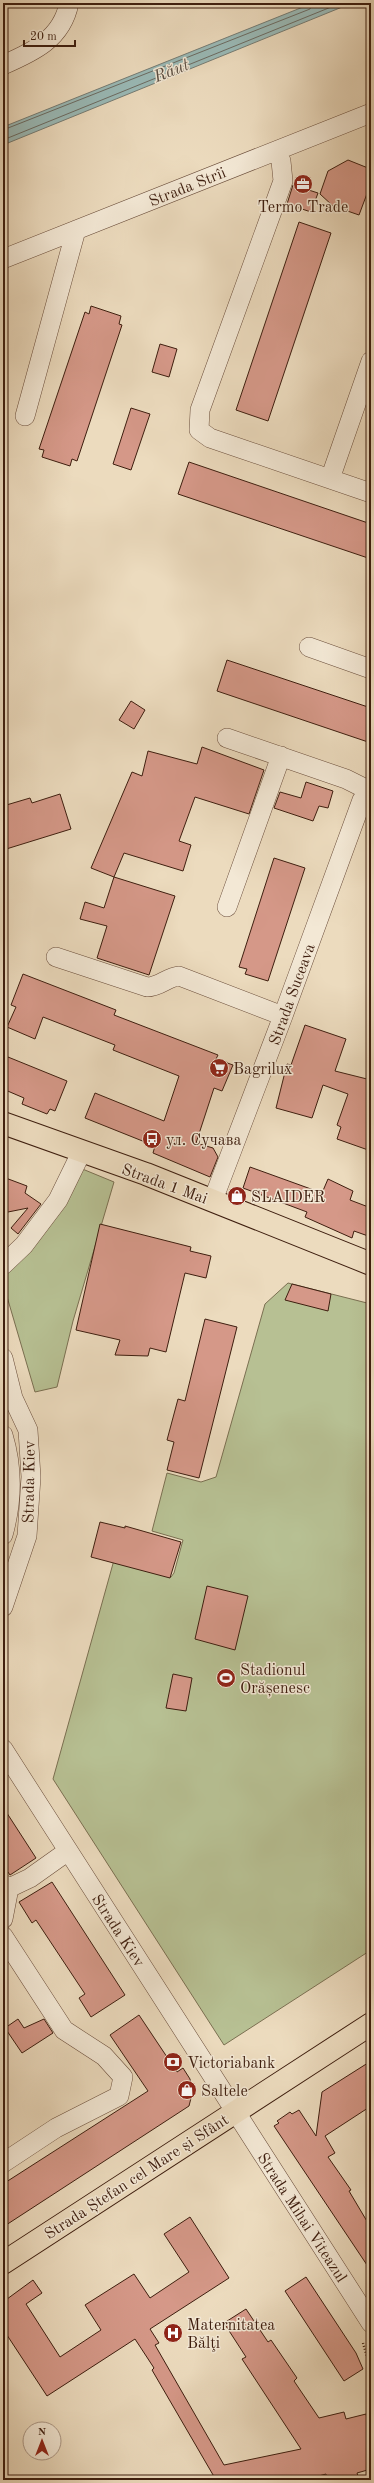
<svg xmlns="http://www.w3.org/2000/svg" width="374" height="2483" font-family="'Old Standard TT',serif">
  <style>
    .green { fill: #b7c093; stroke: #7a6f51 }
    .water { fill: #9abab7; stroke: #757c74 }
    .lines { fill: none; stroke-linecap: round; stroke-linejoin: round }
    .shore { stroke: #6c6c63; stroke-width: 1 }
    .building { fill: #d59888; stroke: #3e1e0f }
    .minor-casing { stroke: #6a4d3b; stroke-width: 20 }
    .major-casing { stroke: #3e1e0f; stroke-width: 24 }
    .path { stroke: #3e1e0f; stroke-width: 2.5; stroke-dasharray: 1 2; stroke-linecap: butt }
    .minor { stroke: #f3e8d5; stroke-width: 19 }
    .major { stroke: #ecdbbe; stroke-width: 22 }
    .labels { text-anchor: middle; stroke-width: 3; stroke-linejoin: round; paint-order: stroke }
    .street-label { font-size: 16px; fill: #3e1e0f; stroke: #f3e8d5 }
    .poi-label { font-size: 16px; fill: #3e1e0f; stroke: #f3e8d5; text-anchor: start }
    .water-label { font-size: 17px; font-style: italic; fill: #5a4d41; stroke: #f3e8d5 }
  </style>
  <rect width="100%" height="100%" fill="#ecdbbe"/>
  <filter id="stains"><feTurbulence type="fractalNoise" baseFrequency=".005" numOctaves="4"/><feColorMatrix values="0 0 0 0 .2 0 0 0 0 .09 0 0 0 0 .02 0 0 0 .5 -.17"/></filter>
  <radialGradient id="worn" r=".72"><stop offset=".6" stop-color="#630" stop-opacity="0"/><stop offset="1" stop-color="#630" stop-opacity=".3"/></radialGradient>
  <path class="green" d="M80,1168L114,1182L73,1321L57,1387L35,1392L3,1283V1270Z
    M288,1283L371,1304V1950L224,2045L53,1779L114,1560L171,1577L174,1573L183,1540L152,1531L167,1473L201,1482L216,1477L265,1304Z"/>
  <path class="water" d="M313,3H352L3,145V127Z"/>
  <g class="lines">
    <path class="shore" d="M3,130L310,9L312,3
      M3,140L341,3"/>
  </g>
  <path class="building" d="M348,160L368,168L371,174V183L359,215L333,206L320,194L328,171Z
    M293,185L318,193L311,212L287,204Z
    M299,222L331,233L268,421L236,410Z
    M91,306L121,316L119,324L122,325L77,461L72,459L70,466L42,457L44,450L39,449L85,312L89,314Z
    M160,344L177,349L169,377L152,372Z
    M131,408L150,414L131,470L113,464Z
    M189,462L371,524V559L178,494Z
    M227,660L371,708V743L217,691Z
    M131,701L145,710L134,729L119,720Z
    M202,747L264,770L249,814L195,797L179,841L191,845L183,871L124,853L114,877L91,868L132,772L142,776L148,751L197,764Z
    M306,782L333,791L328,808L319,806L313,821L274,808L280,792L301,798Z
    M60,794L71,829L3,850V806L30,798L32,803Z
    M274,858L305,868L268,981L245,974L247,969L239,967Z
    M114,877L175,896L149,975L97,958L107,926L80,919L85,902L104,908Z
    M23,974L116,1010L114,1015L218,1055L216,1059L233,1065L222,1091L214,1088L196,1143L213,1148L218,1157L210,1177L153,1153L155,1146L85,1118L95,1093L164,1121L179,1076L113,1050L115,1045L43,1017L35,1039L7,1027L16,1007L11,1005Z
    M305,1025L346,1039L335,1071L371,1080V1151L337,1139L341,1127L337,1125L348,1094L323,1085L312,1118L276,1108L287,1064L291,1065Z
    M8,1057L67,1081L55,1111L50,1109L47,1114L22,1104L24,1098L3,1089V1070Z
    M250,1167L322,1193L328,1179L353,1191L350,1200L371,1208V1237L354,1231L352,1238L305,1217L307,1212L243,1188Z
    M3,1177L27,1186L25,1193L41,1204L18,1234L11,1228L28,1208L3,1213Z
    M100,1224L191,1247L190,1251L211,1256L206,1278L185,1273L166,1352L150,1348L148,1356L115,1355L120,1340L76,1330Z
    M292,1284L331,1294L328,1311L285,1300Z
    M205,1319L237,1327L199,1478L167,1470L174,1442L167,1440L178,1399L185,1401Z
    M100,1522L125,1528V1526L181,1542L170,1578L91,1557Z
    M207,1586L248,1596L235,1650L195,1639Z
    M173,1674L192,1678L186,1711L166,1708Z
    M3,1807L36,1858L10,1875L3,1865Z
    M52,1882L125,1995L91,2017L79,1998L85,1994L36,1920L32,1923L19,1902Z
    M139,2015L177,2072L183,2068L190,2079L192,2094L189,2106L3,2227V2184L148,2091L110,2035Z
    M18,2019L24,2028L44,2019L53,2033L22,2053L5,2028Z
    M371,2061V2106L325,2136L335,2153L328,2157L351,2190L349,2191L371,2228V2271L274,2126L279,2123L277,2121L290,2112L292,2114L299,2110L316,2136L322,2092Z
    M190,2217L229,2278L150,2329L159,2343L155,2345L224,2465L301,2449L242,2359L246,2357L224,2323L246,2309L268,2342L271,2340L297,2378L294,2381L319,2418L344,2412L346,2419L366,2414L371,2436V2469L357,2473L358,2476L335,2480H327L326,2474L304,2480H216L152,2370L154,2368L135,2339L47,2396L3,2329V2302L33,2280L42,2293L26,2304L60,2357L101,2330L85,2305L134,2274L150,2298L189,2272L164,2234Z
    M306,2277L356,2353L363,2369L344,2381L285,2291Z"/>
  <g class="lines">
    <g class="minor-casing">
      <path id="minor" d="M3,65C33,52 62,39 69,3
        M276,151L281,161L283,181L200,410L199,430L210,438L371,493
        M3,259L371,113
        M25,416L76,230
        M330,479L371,361
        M309,647L371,669
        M227,738L346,779L368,790
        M227,907L281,756
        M56,957L147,987C160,987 167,977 179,976L283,1016
        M213,1200L283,1016L362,800L371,790
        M3,1265L24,1245L58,1200L81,1153
        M3,1358L13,1398L28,1430L31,1477L27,1536L3,1607
        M3,1435C13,1468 12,1503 3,1535
        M3,1749L371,2323
        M3,1884L9,1888L30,1878L68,1851
        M3,1919L9,1888
        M3,1936L64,2030L104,2056L123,2077L119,2096L56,2128L3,2163"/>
    </g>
    <g class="major-casing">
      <path id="major" d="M3,1123L146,1174L371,1264
        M3,2263L371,2024"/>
    </g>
    <path class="path" d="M363,2343L371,2370"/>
    <use href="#minor" class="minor"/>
    <use href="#major" class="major"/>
  </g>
  <defs>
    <g id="office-disc" transform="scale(1)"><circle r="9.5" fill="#8f2418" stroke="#f3e8d5"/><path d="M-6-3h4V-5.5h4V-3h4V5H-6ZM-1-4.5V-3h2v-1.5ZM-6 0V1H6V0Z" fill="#fff"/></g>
    <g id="supermarket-disc" transform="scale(1)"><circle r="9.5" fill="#8f2418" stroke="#f3e8d5"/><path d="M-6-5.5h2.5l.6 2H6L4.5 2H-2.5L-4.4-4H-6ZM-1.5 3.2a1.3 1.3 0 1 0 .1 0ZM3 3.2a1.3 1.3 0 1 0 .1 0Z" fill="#fff"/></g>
    <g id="bus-disc" transform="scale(1)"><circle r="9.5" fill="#8f2418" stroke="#f3e8d5"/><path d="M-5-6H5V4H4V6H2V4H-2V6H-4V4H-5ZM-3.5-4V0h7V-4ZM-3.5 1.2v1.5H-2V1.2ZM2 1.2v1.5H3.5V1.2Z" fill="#fff"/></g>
    <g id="shop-disc" transform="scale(1)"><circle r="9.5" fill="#8f2418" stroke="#f3e8d5"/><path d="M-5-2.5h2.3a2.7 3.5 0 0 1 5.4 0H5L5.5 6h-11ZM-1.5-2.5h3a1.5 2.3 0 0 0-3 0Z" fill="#fff"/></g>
    <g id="stadium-disc" transform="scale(1)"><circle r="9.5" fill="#8f2418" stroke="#f3e8d5"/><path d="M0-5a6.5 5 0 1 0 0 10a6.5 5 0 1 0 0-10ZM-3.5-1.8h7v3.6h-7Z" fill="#fff"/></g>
    <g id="bank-disc" transform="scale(1)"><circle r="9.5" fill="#8f2418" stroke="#f3e8d5"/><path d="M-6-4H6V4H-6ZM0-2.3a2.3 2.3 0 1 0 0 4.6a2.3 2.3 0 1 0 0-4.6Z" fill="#fff"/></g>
    <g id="hospital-disc" transform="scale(1)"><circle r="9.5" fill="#8f2418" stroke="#f3e8d5"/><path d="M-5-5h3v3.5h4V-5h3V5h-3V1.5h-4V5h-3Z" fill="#fff"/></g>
  </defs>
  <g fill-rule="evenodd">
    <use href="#office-disc" x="303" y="184"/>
    <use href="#supermarket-disc" x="219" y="1068"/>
    <use href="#bus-disc" x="152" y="1139"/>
    <use href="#shop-disc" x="237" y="1196"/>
    <use href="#stadium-disc" x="226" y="1678"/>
    <use href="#bank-disc" x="173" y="2062"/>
    <use href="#shop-disc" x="187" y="2090"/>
    <use href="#hospital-disc" x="173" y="2333"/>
  </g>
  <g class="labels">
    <g class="street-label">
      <text transform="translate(187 186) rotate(-22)" y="6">Strada Strîi</text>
      <text transform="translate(291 994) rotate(-70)" y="6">Strada Suceava</text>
      <text transform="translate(165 1183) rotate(20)" y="6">Strada 1 Mai</text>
      <text transform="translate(28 1482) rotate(-89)" y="6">Strada Kiev</text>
      <text transform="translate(119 1930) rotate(57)" y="6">Strada Kiev</text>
      <text transform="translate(136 2176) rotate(-33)" y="6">Strada Ștefan cel Mare și Sfânt</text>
      <text transform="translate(303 2217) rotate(57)" y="6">Strada Mihai Viteazul</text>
    </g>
    <g class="poi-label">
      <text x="303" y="212" text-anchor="middle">Termo Trade</text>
      <text x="233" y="1074">Bagrilux</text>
      <text x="166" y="1145">ул. Сучава</text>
      <text x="251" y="1202">SLAIDER</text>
      <text x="240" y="1675">Stadionul<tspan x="240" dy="18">Orășenesc</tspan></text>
      <text x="187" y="2068">Victoriabank</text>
      <text x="201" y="2096">Saltele</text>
      <text x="187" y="2330">Maternitatea<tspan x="187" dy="18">Bălţi</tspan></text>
    </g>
    <g class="water-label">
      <text transform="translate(171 70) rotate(-22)" y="6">Răut</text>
    </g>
  </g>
  <rect width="374" height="2483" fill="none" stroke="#ecdbbe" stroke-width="16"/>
  <rect x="4" y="4" width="366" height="2475" fill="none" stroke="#3e1e0f" stroke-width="2"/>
  <rect x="8" y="8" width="358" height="2467" fill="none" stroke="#3e1e0f"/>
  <g transform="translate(42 2441)"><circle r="19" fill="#f3e8d5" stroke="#ab9786"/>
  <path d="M0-3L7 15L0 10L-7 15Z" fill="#8f2418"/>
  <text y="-6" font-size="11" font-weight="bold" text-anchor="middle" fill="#3e1e0f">N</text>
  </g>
  <path d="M24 40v6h51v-6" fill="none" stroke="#3e1e0f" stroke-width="2"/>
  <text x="30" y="40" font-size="12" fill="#3e1e0f" stroke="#f3e8d5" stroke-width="3" paint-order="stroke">20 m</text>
  <rect width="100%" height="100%" filter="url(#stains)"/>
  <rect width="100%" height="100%" fill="url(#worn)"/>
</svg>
